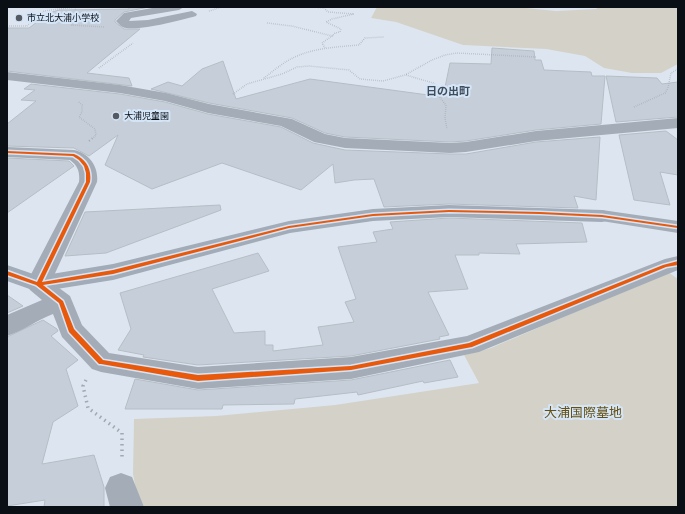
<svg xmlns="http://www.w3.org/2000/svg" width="685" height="514" font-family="Jost,'Noto Sans JP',sans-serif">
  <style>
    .green { fill: #d4d2c8 }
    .building { fill: #c6cfd9; stroke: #b6bdc5 }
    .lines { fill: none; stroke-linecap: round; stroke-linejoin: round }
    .path-far2 { stroke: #a1a8b0; stroke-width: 1.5; stroke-dasharray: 0.5 1.5; stroke-linecap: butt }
    .path-far1 { stroke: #a1a8b0; stroke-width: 2; stroke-dasharray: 1 2.5; stroke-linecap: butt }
    .path { stroke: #a1a8b0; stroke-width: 3.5; stroke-dasharray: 1.5 4; stroke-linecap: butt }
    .street { fill: #a4adb7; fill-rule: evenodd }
    .secondary { fill: #a2acb8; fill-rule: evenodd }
    .cycleway-casing { stroke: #d5e5f8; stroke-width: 3 }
    .cycleway { fill: #e8590c; fill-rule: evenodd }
    .poi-dot { fill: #545a62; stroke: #d5e5f8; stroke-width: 1.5 }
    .labels { text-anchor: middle; stroke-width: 4; stroke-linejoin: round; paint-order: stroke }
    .far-poi-label { font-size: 9px; fill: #0a0f15; stroke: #d5e5f8; text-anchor: start }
    .far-quarter-label { font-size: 11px; font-weight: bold; fill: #3f4c5c; stroke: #d5e5f8 }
    .near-park-label { font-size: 13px; fill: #655011; stroke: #d5e5f8 }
  </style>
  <rect width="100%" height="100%" fill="#dde6f0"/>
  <path class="green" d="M377,7H516L556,11L596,9L599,7H678V64L661,73H632L604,68L585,56L546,49L463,45L396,22L371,18Z
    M668,272L678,279V507H145L138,500L133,474L134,419L216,416L335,405L479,383L464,355L491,348Z"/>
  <path class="building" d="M129,7H149L124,12L115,20V22L124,29H140L87,73L129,78L132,86L7,71V28H29L49,13L59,10L129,9Z
    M492,48L534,51L535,60H541L544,70L591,72L592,76H605L601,124L536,130L466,141L450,142L345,137L325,133L292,118L209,103L151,89L168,82L182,86L202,69L223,61L236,99L310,79L443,97L450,63L491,64Z
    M606,76L657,78L662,84L678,82V117L616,122Z
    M31,84L120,94L165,102L208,114L281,127L313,143L345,150L450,154H466L536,142L600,137L596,200L574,196L578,208L449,204L384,207L374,179L354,180L335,183L333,164L301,190L222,163L152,189L105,165L118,135L89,156L74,148L7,146V124L36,101L21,100L35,90L24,89Z
    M666,131L678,140V175L660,172L670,205L634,200L619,135Z
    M7,158L69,161L74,166L7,213Z
    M220,205L221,210L106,253L65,256L85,212Z
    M449,218L582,223L587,242L516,244L520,254L479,253V255H455L468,289L428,292L449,335L439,337L440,339L351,356L198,365L143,357L144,355L118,350L131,329L120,293L258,253L269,271L212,289L234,333L265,331V345H273V351L323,345L318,327L354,322L345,302L356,299L338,247L377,242L373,232L393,229L390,222Z
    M7,295L23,306L7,313Z
    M43,320L57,329L58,331L51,336L78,360L66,369L78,406L53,422L42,464L94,455L104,487V507H44L45,500L7,506V337Z
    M450,360L458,377L424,383L423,381L358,395L357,392L295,399L294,404L223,405L222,409H125L135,379L198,390L351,380Z"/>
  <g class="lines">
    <path class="path-far2" d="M76,7L72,25L104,27
      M314,7L324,8L328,12L354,14L332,19L326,22L341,29L340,32L335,33L332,36
      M209,11L222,7
      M267,23L292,26L332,36L322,43L325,48
      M7,26H27L44,11L75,7
      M99,68L133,43
      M406,75L433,83L438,87L437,94L446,105L445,118L447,129
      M264,78C272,72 280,65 289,60C310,48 336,47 359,45L365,38L384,37
      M233,94L247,84L282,74L297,67L309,66L349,70L360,79L383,81L405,75L432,60L445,55L457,53L536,57
      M79,102L82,105V112L79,117L95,129L96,135L93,138
      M634,107L665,93L668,88L671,73L678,69"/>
    <path class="path-far1" d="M89,141L94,137"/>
    <path class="path" d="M86,380L83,386L88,408L122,433V460"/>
    <path class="street" d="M158,7H184L179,10L131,18L129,21L148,20L192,11L197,14L196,16C178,21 144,30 126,28C122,28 119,24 116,21L124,13Z
      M7,72L120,85L166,93L209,104L292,119L325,134L345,138L450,143L466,142L536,131L678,118V128L536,141L466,152L450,153L345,148L314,142L281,126L208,113L165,101L120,93L7,80Z
      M7,147L74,150C89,153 99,167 97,182L51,282L70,296L82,325L109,353L198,367L351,357L467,336L665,259L678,256V270L479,352L351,379L198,389L101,372L92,369L62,337L53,314C37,320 23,331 7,336V315L42,300L30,290L26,284L79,182C80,172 78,166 70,160L7,157Z
      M602,210L678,221V233L595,220L592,216L595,212Z
      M121,473L132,477L144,507H110L105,488L110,477Z"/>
    <path class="secondary" d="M449,205L602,210L609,212L612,216L609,220L602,222L449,217L373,221L290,233L113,280L38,292L7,281V265L39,276L113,264L289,221L373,209Z"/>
    <g class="cycleway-casing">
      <path id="cycleway" d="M7,151L74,154C86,159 92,169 90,182L42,282L113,270L289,226L373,214L449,210L540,212L602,215L678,226V228L602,217L540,214L449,212L373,216L289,228L113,274L43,285L63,301L74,329L103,360L198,375L351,366L469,343L663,265L678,261V265L666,267L472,347L351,370L198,381L101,364H99L69,332L59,303L36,285L7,275V271L37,282L86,182V173L84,166L79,160L73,156L7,153Z"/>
    </g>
    <use href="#cycleway" class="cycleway"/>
  </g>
  <g class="poi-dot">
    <circle cx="19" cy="18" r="4"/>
    <circle cx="116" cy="116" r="4"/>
  </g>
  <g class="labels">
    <g class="far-poi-label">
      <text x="27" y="21">市立北大浦小学校</text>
      <text x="124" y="119">大浦児童園</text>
    </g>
    <g class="far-quarter-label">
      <text x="448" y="95">日の出町</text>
    </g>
    <g class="near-park-label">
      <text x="583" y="417">大浦国際墓地</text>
    </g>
  </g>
  <rect width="685" height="514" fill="none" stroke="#0a0f15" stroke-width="16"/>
</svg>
